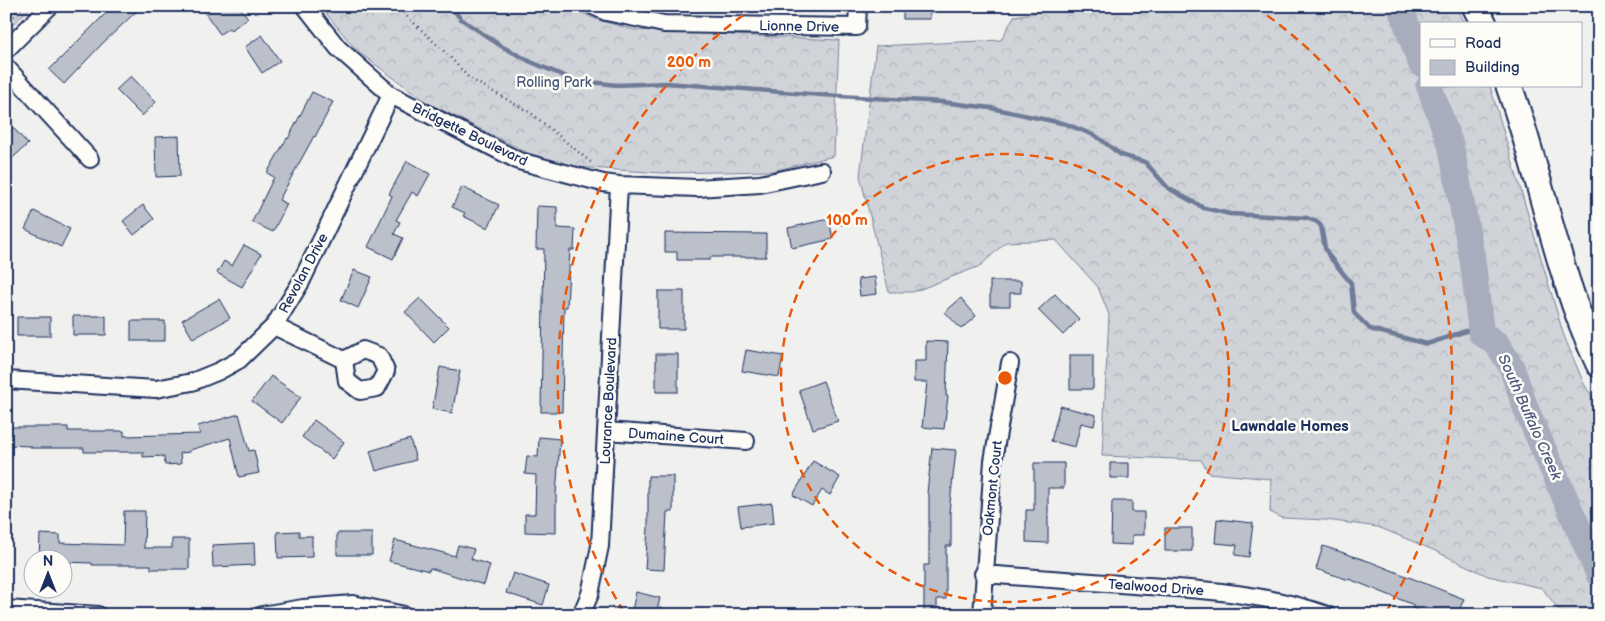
<svg xmlns="http://www.w3.org/2000/svg" width="1605" height="621" font-family="'Balsamiq Sans',sans-serif">
  <style>
    .forest { fill: url(#forest-crowns); stroke: #76819b }
    .lines { fill: none; stroke-linecap: round; stroke-linejoin: round }
    .stream { stroke: #6f7b97; stroke-width: 4.5 }
    .river { stroke: #a7adbd; stroke-width: 26 }
    .building { fill: #bbc0ca; stroke: #1b2f5e }
    .minor-casing { stroke: #1b2f5e; stroke-width: 20 }
    .highway-casing { stroke: #1b2f5e; stroke-width: 29 }
    .path { stroke: #1b2f5e; stroke-width: 2.5; stroke-dasharray: 1 4; stroke-linecap: butt }
    .minor { stroke: #fdfcf7; stroke-width: 16 }
    .highway { stroke: #fdfcf7; stroke-width: 25 }
    .ring { fill: none; stroke: #e8590c; stroke-width: 2.5; stroke-dasharray: 9 6 }
    .labels { text-anchor: middle; stroke-width: 5; stroke-linejoin: round; paint-order: stroke }
    .street-label { font-size: 14px; fill: #1b2f5e; stroke: #fdfcf7 }
    .park-label { font-size: 14px; fill: #48587c; stroke: #fdfcf7 }
    .water-label { font-size: 15px; font-style: italic; fill: #4c5b7f; stroke: #fdfcf7 }
    .neighbourhood-label { font-size: 15px; font-weight: bold; fill: #1b2f5e; stroke: #fdfcf7 }
    .centre { fill: #e8590c; stroke: #fdfcf7; stroke-width: 2.5 }
    .ring-label { font-size: 15px; text-anchor: middle; font-weight: bold; fill: #e8590c; stroke: #fdfcf7; stroke-width: 5; stroke-linejoin: round; paint-order: stroke }
  </style>
  <defs>
    <pattern id="forest-crowns" width="20" height="18" patternUnits="userSpaceOnUse" patternTransform="scale(1.25)"><rect width="20" height="18" fill="#d0d3d8"/><path d="M2 6a3 3 0 1 1 6 0M12 15a3 3 0 1 1 6 0" fill="none" stroke="#b2b5bc"/></pattern>
  </defs>
  <rect width="100%" height="100%" fill="#f0f0ee"/>
  <filter id="ink" filterUnits="userSpaceOnUse"><feTurbulence type="fractalNoise" baseFrequency=".02" numOctaves="2"/><feDisplacementMap in="SourceGraphic" scale="10" xChannelSelector="R" yChannelSelector="G"/><feConvolveMatrix kernelMatrix="1 2 1 2 8 2 1 2 1" color-interpolation-filters="sRGB"/></filter>
  <g filter="url(#ink)">
    <path class="forest" d="M6,6H32L6,31Z
      M320,6H567L598,20L635,30L839,40L834,156L773,171L662,173L576,167L530,154L428,103L357,51Z
      M1081,6H1456L1464,24H1421V86H1490L1564,336L1584,384L1599,407V615H1563L1542,588L1488,576L1431,549L1378,527L1326,520L1282,518L1270,512L1271,479L1209,473L1201,460L1102,456L1109,315L1098,287L1056,240L1006,242L980,266L913,292H889L860,176L876,46L1001,40L1014,16Z"/>
    <g class="lines">
      <path class="stream" d="M450,6L461,19L501,46L531,62L574,80L617,85L667,83L822,95L942,102L991,108L1066,124L1096,136L1121,155L1145,162L1168,188L1204,208L1230,214L1307,218L1317,222L1321,226L1325,248L1329,256L1351,283L1354,313L1370,329L1427,344L1466,331H1477L1481,333"/>
      <path class="river" d="M1400,6L1421,64
        M1429,86L1451,146L1473,263L1481,333L1497,344L1511,366L1526,409L1599,575"/>
    </g>
    <path class="building" d="M113,6H142L102,44L64,84L49,70Z
      M200,6H239L248,18L231,30L229,28L220,34Z
      M903,6H930V19H903Z
      M262,35L280,61L262,73L245,47Z
      M131,76L156,102L142,116L116,90Z
      M312,92L333,102L315,137L314,136L279,200L287,204L273,232L252,222L274,177L267,173L287,138L288,139Z
      M6,120L28,144L6,164Z
      M179,136L180,176L156,177L155,137Z
      M407,161L430,174L418,196L412,192L396,220L400,222L394,234L403,238L393,259L368,247L392,196L389,194Z
      M462,187L499,205L488,228L463,216L465,213L452,207Z
      M143,205L154,219L134,235L123,221Z
      M537,206L557,207V228L575,229L574,250H570L567,307H564L562,412H541L544,249H536Z
      M34,211L70,229L61,247L25,229Z
      M829,219L833,239L792,248L788,228Z
      M665,233L766,234V257H710V260H677V252H665Z
      M244,245L261,254L242,287L217,273L224,261L232,266Z
      M354,270L372,277L358,308L341,300Z
      M875,277L877,294L860,296L858,279Z
      M990,281H1021V293H1010V306H990Z
      M658,291H684V329H658Z
      M1055,294L1079,319L1063,335L1038,310Z
      M420,298L449,327L434,342L405,312Z
      M961,298L976,316L961,329L945,312Z
      M219,299L230,318L193,339L182,320Z
      M73,316H106V335H73Z
      M17,317H50V336H17Z
      M131,321H165V341H131Z
      M926,341L948,342L946,396H948L944,429L922,427L927,382H914V361H926Z
      M746,350L783,356L779,377L742,371Z
      M656,354H678V392H656Z
      M1070,355H1093V389H1070Z
      M440,367L460,371L452,413L432,409Z
      M271,376L301,397L282,423L252,401Z
      M823,381L838,421L813,429L799,390Z
      M1060,406L1096,415L1094,426L1081,423L1075,447L1051,441Z
      M239,414L249,451L254,450L259,473L239,477L230,438L190,450V452L180,453L181,464L165,465L164,456L143,457V452H84V448H31V446L6,445V427H68V431H124V436L200,434L198,426Z
      M314,420L344,442L332,459L302,437Z
      M539,437L560,439L556,495V533L525,532V514H535L536,475L525,474L527,456L538,457Z
      M410,439L416,460L376,471L370,451Z
      M932,448L956,450L949,512H951V546H946V599H937V615H924V565H929V494L927,493Z
      M813,461L840,477L830,495L822,490L812,506L793,495Z
      M1034,463H1064V488H1048V543L1026,542V510H1034Z
      M1110,463H1129V478H1110Z
      M648,476H673V512H667L664,570L645,569L648,528Z
      M1112,501H1132V512H1144V535H1132V545L1111,544Z
      M772,503L774,523L741,527L738,507Z
      M124,511H145L144,548H172V539H189V569H151V565H92V563L62,562V558H39L40,534L60,535V543L123,545Z
      M1217,519L1253,523L1249,557L1235,555L1237,545L1215,543Z
      M1165,528H1192V551H1165Z
      M299,531V536H312V557L278,558L277,532Z
      M337,533H372V555H337Z
      M395,540L455,556L458,545L474,549L471,559L490,565L484,585L430,568L429,571L389,561Z
      M254,543L255,565L213,567L212,545Z
      M1323,546L1371,562L1464,599L1457,615H1429L1412,608L1414,605L1349,579V580L1316,569Z
      M513,573L549,585L543,605L506,593Z
      M636,592L660,598L656,615H631Z"/>
    <g class="lines">
      <g class="minor-casing">
        <path id="minor" d="M305,6L338,48L391,95L519,161L603,183L619,185L697,188L760,184L822,171
          M593,6L606,12L664,24L857,27L858,6
          M6,50L50,6
          M6,67L90,159
          M274,326L344,360L363,350L379,356L386,371L377,388L360,391L347,381L344,360
          M6,380L156,389L192,382L219,371L239,360L274,326L301,282L391,95
          M606,431L746,441
          M983,574C1038,578 1092,582 1147,586C1207,590 1269,594 1327,615
          M6,609L98,615
          M262,615L303,608L353,604L404,615
          M581,615L590,594L600,546L619,185
          M982,615L993,461L1010,363"/>
      </g>
      <g class="highway-casing">
        <path id="highway" d="M1475,6L1484,24
          M1509,86C1542,178 1557,276 1599,364"/>
      </g>
      <path class="path" d="M396,6L449,56L469,78L531,113L593,164
        M6,23L24,6"/>
      <use href="#minor" class="minor"/>
      <use href="#highway" class="highway"/>
    </g>
  </g>
  <g class="ring">
    <circle cx="1005" cy="378" r="224"/>
    <path d="M624 612A447 447 0 0 1 755 7M1255 7A447 447 0 0 1 1386 612"/>
  </g>
  <g class="labels">
    <g class="street-label">
      <text transform="translate(799 26) rotate(1)" y="5">Lionne Drive</text>
      <text transform="translate(470 134) rotate(26)" y="5">Bridgette Boulevard</text>
      <text transform="translate(303 273) rotate(-62)" y="5">Revolan Drive</text>
      <text transform="translate(608 401) rotate(-87)" y="5">Lourance Boulevard</text>
      <text transform="translate(676 436) rotate(4)" y="5">Dumaine Court</text>
      <text transform="translate(992 488) rotate(-84)" y="5">Oakmont Court</text>
      <text transform="translate(1156 587) rotate(4)" y="5">Tealwood Drive</text>
    </g>
    <g class="park-label">
      <text x="554" y="87">Rolling Park</text>
    </g>
    <g class="water-label">
      <text transform="translate(1530 417) rotate(66)" y="5">South Buffalo Creek</text>
    </g>
    <g class="neighbourhood-label">
      <text x="1290" y="431">Lawndale Homes</text>
    </g>
  </g>
  <circle cx="1005" cy="378" r="8" class="centre"/>
  <g class="ring-label">
    <text x="689" y="67">200 m</text>
    <text x="847" y="225">100 m</text>
  </g>
  <rect width="1605" height="621" fill="none" stroke="#fdfcf7" stroke-width="25"/>
  <rect x="12" y="12" width="1580" height="596" fill="none" stroke="#1b2f5e" stroke-width="2" filter="url(#ink)"/>
  <rect x="1420" y="22" width="162" height="65" fill="#fdfcf7" stroke="#a3aaba"/>
  <rect x="1430" y="39" width="25" height="8" fill="#fdfcf7" stroke="#a3aaba"/>
  <text x="1465" y="48" font-size="15" fill="#1b2f5e">Road</text>
  <rect x="1430" y="60" width="25" height="15" fill="#bbc0ca" stroke="#a3aaba"/>
  <text x="1465" y="72" font-size="15" fill="#1b2f5e">Building</text>
  <g transform="translate(48 574)"><circle r="24" fill="#fdfcf7" stroke="#a3aaba"/>
  <path d="M0-4L9 19L0 12L-9 19Z" fill="#1b2f5e"/>
  <text y="-8" font-size="14" font-weight="bold" text-anchor="middle" fill="#1b2f5e">N</text>
  </g>
</svg>
